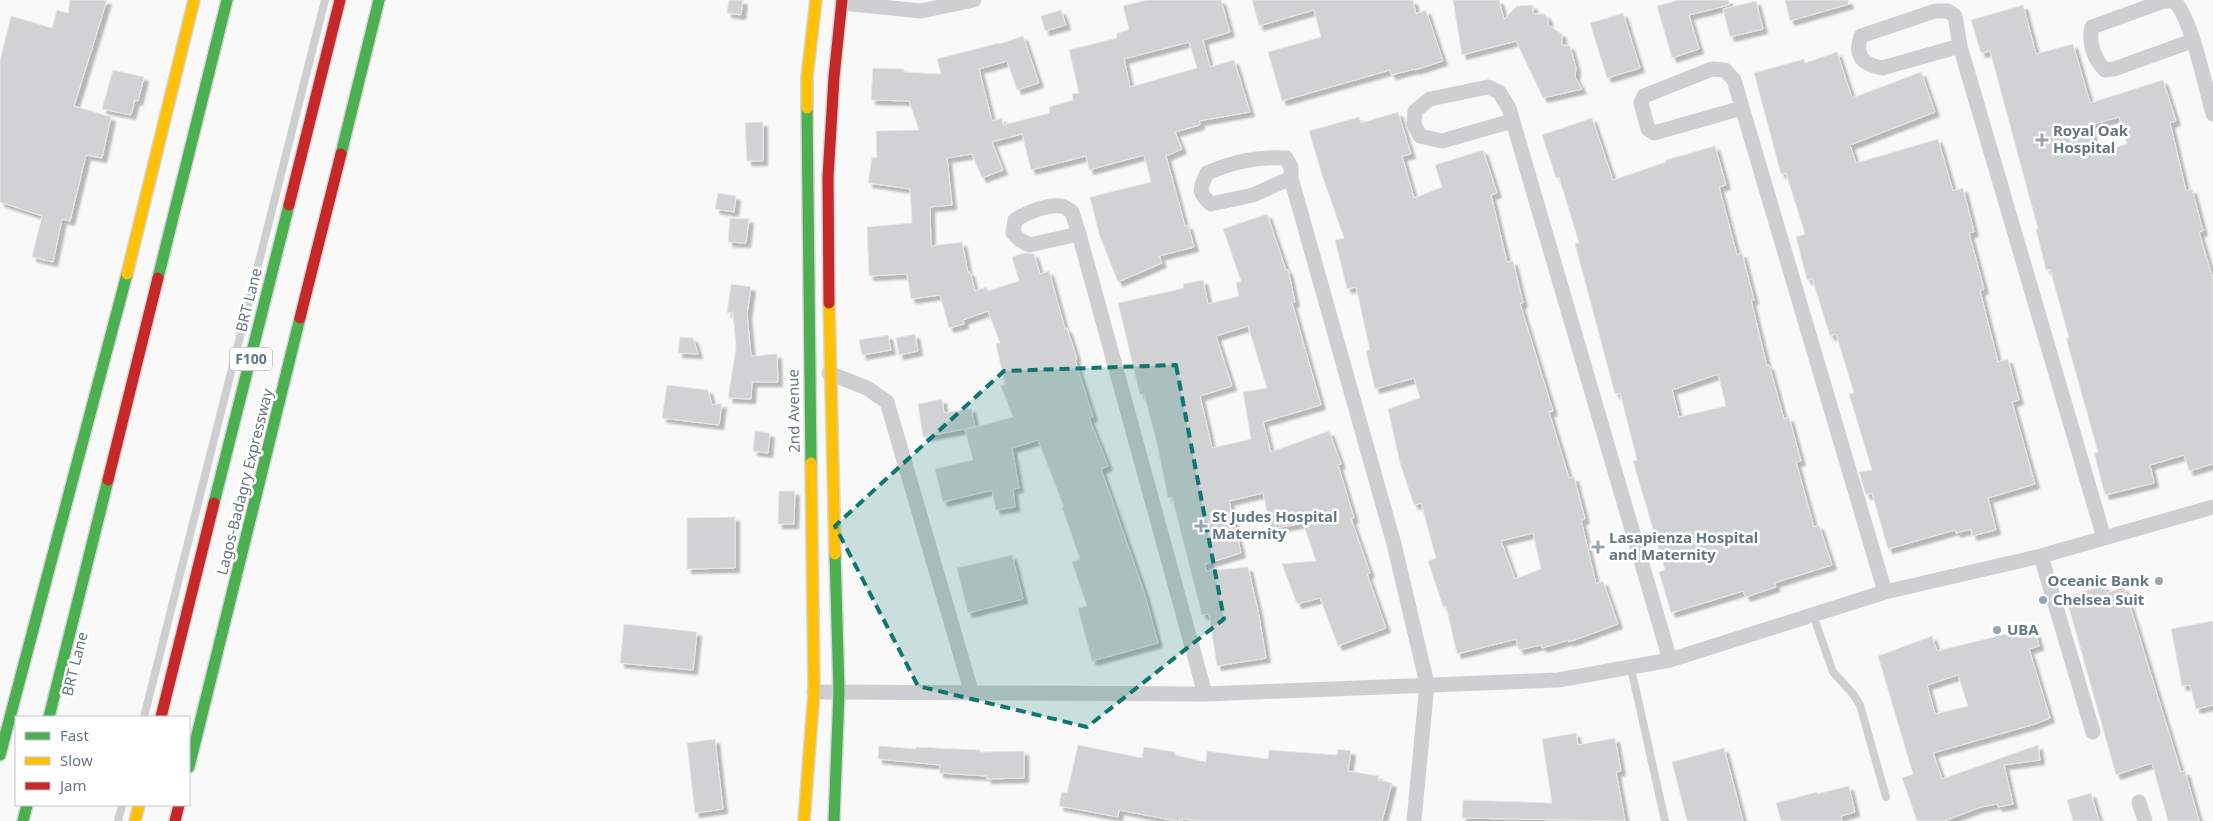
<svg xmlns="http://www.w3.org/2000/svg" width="2213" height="821" font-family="'Noto Sans',sans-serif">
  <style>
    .building { fill: #d0d2d3; stroke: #e8e8e8; fill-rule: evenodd; filter: url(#shadow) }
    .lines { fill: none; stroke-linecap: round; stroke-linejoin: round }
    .fast-casing { stroke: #d5d6d7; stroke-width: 14 }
    .slow-casing { stroke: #d5d6d7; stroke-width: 14 }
    .jam-casing { stroke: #d5d6d7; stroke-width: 14 }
    .lane { stroke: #cecfd0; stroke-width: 8 }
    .street { stroke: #cecfd0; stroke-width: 15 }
    .fast { stroke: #4caf50; stroke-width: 11 }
    .slow { stroke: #ffc107; stroke-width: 11 }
    .jam { stroke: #c62828; stroke-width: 11 }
    .marked { fill: #0f766e; fill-opacity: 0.2; stroke: #0f766e; stroke-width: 4; stroke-dasharray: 10 6; stroke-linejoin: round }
    .poi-dot { fill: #99a4ac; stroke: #fff; stroke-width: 2 }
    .labels { text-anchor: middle; stroke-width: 5; stroke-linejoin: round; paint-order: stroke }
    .shield { fill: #fff; stroke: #939fa8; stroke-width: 1 }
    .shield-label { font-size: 14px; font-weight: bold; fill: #657683 }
    .poi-label { font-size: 15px; font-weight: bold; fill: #657683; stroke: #fff; text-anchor: start }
    .street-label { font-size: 15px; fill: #657683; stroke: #fff }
  </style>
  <defs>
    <filter id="shadow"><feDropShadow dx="4.5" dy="4.5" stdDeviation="1" flood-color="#0004"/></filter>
  </defs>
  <rect width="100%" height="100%" fill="#f9f9f9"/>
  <path class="building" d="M70,0H107L74,106L111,117L102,158L86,155L70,221L62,219L53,262L32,257L42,216L0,202V61L11,16L52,28L57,10L68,13Z
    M729,0H743L741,15L727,13Z
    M1147,0H1221L1230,32L1203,40L1210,67L1234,60L1250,112L1199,121L1200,125L1175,132L1182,149L1166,156L1185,226L1188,225L1194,247L1159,256L1162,263L1118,282L1099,234L1090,197L1151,182L1144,155L1089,170L1086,156L1031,170L1022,134L992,142L1003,170L982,178L972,154L947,158L952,205L930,207L931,246L962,242L968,273L970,272L975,291L986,287L988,291L1019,281L1012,257L1024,253L1034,254L1040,274L1049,271L1065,329L1067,328L1077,359L1075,360L1093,417L1089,418L1108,466L1101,469L1144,592L1158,643L1092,661L1078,608L1087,606L1072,562L1080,559L1062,507H1064L1038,440L1012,448L1019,488L1013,489L1015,507L996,510L992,490L943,502L935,469L973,460L965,430L1013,417L1001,386L1005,384L996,344L1000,343L988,311L963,320L964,324L949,328L940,295L911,299L907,274L869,276L867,227L912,223L910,189L868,183L872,157L877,158L876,131L919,130L909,101L871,100L873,68L904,69V72L941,74L937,59L999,43L1000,44L1023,36L1039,83L1017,90L1007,61L979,69L992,121L1002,118L1003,125L1050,113L1049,107L1073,100L1072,94L1079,93L1069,50L1117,38L1116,34L1129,29L1123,6ZM1189,42L1197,68L1130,87L1124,59Z
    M1252,0H1413L1416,14L1426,10L1443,61L1415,70V69L1391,75L1390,70L1282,101L1268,52L1321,37L1314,10L1259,26Z
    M1453,0H1499L1504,19L1517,6L1533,5V14H1545L1548,19V25L1562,34V45L1570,46L1576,68L1575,77L1582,89L1543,98L1516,41L1462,55Z
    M1678,0H1728L1729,5L1689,15L1699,49L1672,58L1657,6Z
    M1785,0H1848L1849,4L1790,21Z
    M1756,1L1763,29L1730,37L1723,9Z
    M2023,5L2036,54L2073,44L2090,103L2163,80L2176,121L2170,123L2186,191L2192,189L2203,231L2199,232L2213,279V464L2189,471L2184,455L2150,465L2154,483L2105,495L2094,453L2098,452L2066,338H2069L2050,269L2046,270L2036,229H2038L1990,51L1981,53L1971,20ZM2119,117L2127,144L2096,153L2090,125Z
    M1061,10L1066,25L1045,31L1041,16Z
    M1623,13L1640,68L1607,78L1590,23Z
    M1837,52L1852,98L1921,72L1935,112L1850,145L1856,163L1938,139L1953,191L1963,188L1974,232L1969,233L1984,289L1980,291L1998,362L2008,359L2019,400L2012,402L2035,484L1988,498L1996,530L1972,536L1971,529L1956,533L1955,530L1888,549L1872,493L1866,495L1859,472L1872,470L1849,394L1854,393L1836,334L1830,336L1812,278L1807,280L1796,237L1805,234L1786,173L1781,174L1754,73L1804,59L1805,63Z
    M113,70L144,77L138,101L135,100L131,115L102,109Z
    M1398,112L1411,154L1402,156L1414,198L1442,187L1435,165L1483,150L1497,193L1491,195L1507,262L1513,261L1523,303L1520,304L1553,411L1549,412L1569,478L1574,477L1585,519L1581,520L1596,584L1603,581L1618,624L1569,642V640L1542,648L1541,645L1519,650L1516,639L1457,654L1446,606L1443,607L1428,561L1436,558L1421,503L1414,505L1400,463L1388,409L1420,398L1414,378L1375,389L1366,351L1370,350L1356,287L1347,289L1335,240L1344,238L1322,175L1309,131L1359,117L1361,123ZM1533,533L1541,569L1515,579L1501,541Z
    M1592,118L1613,180L1666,162V160L1715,146L1726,185L1719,187L1737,255L1742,253L1754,300H1751L1767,366L1769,365L1784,419L1789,417L1801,461L1796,462L1814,527L1819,525L1832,565L1774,583L1776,587L1746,597L1743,591L1671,613L1659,572L1665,570L1633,461L1637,460L1620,393L1615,394L1575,244L1579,243L1559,177L1556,178L1542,135ZM1718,374L1726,406L1679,417L1672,390Z
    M763,122V161H747L745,123Z
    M718,193L736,196L734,212L715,209Z
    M1267,214L1286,270H1288L1295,302L1292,303L1321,405L1263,422L1271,452L1329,431L1341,464L1338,465L1354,518L1351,519L1370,573L1367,574L1386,628L1338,646L1320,598L1297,604L1282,564L1316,561L1303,523L1271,529L1263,493L1229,501L1241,553L1205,564L1206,571L1248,567L1258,611L1266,658L1217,666L1209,614L1202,615L1172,497L1168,498L1157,443L1144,394L1140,395L1118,303L1184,288L1183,284L1203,280L1208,304L1239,296L1236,283L1241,281L1223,229ZM1248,326L1267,388L1243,392L1251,439L1212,448L1200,396L1232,386L1216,336Z
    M730,218L749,219L746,243L728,242Z
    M731,284L751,287L747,314L751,356L777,354L778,382H752L751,399L728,398L736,348L733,312L727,313Z
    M915,334L918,351L899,355L896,338Z
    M888,335L891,350L862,355L859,340Z
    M680,337L693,338L698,354L678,353Z
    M667,385L708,390L712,405L722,403L719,425L662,418Z
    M942,399L944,413L971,408L975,427L923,437L918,404Z
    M755,431L770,433L768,453L753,451Z
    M779,491H795L794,524H778Z
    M735,517V568L687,569V518Z
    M1012,555L1023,599L968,613L957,568Z
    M2104,585L2106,593L2124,587L2181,772L2185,771L2199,821H2168L2152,763L2116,775L2066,597Z
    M2213,621V705L2196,709L2190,685L2182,686L2171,629Z
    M624,624L697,632L693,670L620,663Z
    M2035,630L2039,646L2029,649L2050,718L2035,724L1933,753L1942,779L2038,745L2040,760L2004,765L2013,804L1998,807L1997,804L1981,807L1944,821H1917L1902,778L1913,774L1878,656L1932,636L1937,651L2014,632V635ZM1958,675L1968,706L1935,714L1927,685Z
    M1576,733L1578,745L1615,738L1621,771L1616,772L1625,821L1462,818L1463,800L1552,803L1542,739Z
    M715,739L723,809L695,813L687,743Z
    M1078,745L1142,758L1144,747L1175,752V755L1206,762L1207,751L1268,759L1269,750L1337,755L1338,749L1351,751L1348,771L1379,776L1378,780L1392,783L1382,821H1200L1182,819V821H1177L1119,810L1118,817L1059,806L1062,792L1067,793Z
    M879,746L916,749V747L980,750V752L1024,751V778L987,779V776L939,773L940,765L878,759Z
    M1724,748L1743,821H1687L1672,762Z
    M1849,786L1855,812L1841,816L1842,821H1781L1776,803L1817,792V794Z
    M2091,793L2099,821H2073L2067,800Z"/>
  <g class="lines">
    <g class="fast-casing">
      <path id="fast" d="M807,108L811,463
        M341,154L379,0
        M158,278L227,0
        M214,503L289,205
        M49,717L108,480
        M0,755L127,274
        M189,767L300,318
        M23,821L27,805
        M834,821L839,692L835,554"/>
    </g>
    <g class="slow-casing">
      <path id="slow" d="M807,108V77L816,0
        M127,274L194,0
        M829,303L835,554
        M135,821L139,805
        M804,821L814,692L811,463"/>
    </g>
    <g class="jam-casing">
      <path id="jam" d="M289,205L340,0
        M829,303L828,177L834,77L842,0
        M300,318L341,154
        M108,480L158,278
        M161,717L214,503
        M175,821L179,805"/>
    </g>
    <path class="lane" d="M1813,615L1833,672L1853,694L1860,705L1886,797
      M1631,668L1665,821
      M144,717L325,0
      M118,821L122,805"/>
    <path class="street" d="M842,3L921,11L974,0
      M2192,41L2114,69L2105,70C2094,59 2088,42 2092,27L2164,1H2174C2191,16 2206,89 2213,114
      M1960,46L1882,68C1863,64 1854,57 1861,36L1935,11H1948L1955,16L1960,46L2104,538
      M1742,108L1654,133L1648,129L1641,103L1644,96L1712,69L1725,70L1734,80L1885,592
      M1512,121L1442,141L1420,136L1414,124L1415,111L1430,99L1488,87L1499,92L1509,108L1670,660
      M1291,178L1253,195L1211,204C1197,192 1200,189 1207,173C1233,162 1257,156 1286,158L1291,167V178L1394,544L1427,684L1414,821
      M1079,234L1029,245L1019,239L1013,233L1015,220C1026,213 1047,204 1061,206C1064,206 1069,210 1072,212L1079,234L1205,694
      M829,373L867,388L887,402L972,694
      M2041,556L2093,732
      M814,692L1205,694L1558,680L1670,660L1885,592L2041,556L2213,507
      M2139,802L2145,821"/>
    <use href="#fast" class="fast"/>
    <use href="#slow" class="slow"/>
    <use href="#jam" class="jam"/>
  </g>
  <path class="marked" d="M1176,365L1224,619L1087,727L918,686L835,526L1004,371Z"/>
  <g class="poi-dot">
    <path d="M2039.5 132.5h5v5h5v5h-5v5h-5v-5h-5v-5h5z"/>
    <path d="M1198.5 518.5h5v5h5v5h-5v5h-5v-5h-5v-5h5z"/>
    <path d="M1595.5 539.5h5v5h5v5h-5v5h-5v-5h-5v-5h5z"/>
    <circle cx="2159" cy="581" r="5"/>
    <circle cx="2043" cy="600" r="5"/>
    <circle cx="1997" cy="630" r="5"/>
  </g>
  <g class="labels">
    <rect class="shield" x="230" y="347.5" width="42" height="23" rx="4"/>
    <g class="shield-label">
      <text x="251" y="364">F100</text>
    </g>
    <g class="poi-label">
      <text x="2053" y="136">Royal Oak<tspan x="2053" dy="17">Hospital</tspan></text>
      <text x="1212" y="522">St Judes Hospital<tspan x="1212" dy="17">Maternity</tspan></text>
      <text x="1609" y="543">Lasapienza Hospital<tspan x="1609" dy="17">and Maternity</tspan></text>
      <text x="2149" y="586" text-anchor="end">Oceanic Bank</text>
      <text x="2053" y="605">Chelsea Suit</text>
      <text x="2007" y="635">UBA</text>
    </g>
    <g class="street-label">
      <text transform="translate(249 300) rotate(-76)" y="5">BRT Lane</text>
      <text transform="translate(794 411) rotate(-91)" y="5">2nd Avenue</text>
      <text transform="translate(245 482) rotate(-76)" y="5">Lagos-Badagry Expressway</text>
      <text transform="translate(75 664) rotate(-76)" y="5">BRT Lane</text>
    </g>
  </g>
  <rect x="15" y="716" width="175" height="90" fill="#ffffff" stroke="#c1c8cd"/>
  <rect x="25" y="732" width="25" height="8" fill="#4caf50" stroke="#c1c8cd"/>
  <text x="60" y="741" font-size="15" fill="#657683">Fast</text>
  <rect x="25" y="757" width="25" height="8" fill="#ffc107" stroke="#c1c8cd"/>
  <text x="60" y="766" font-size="15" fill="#657683">Slow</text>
  <rect x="25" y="782" width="25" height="8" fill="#c62828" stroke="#c1c8cd"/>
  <text x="60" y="791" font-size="15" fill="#657683">Jam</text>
</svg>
